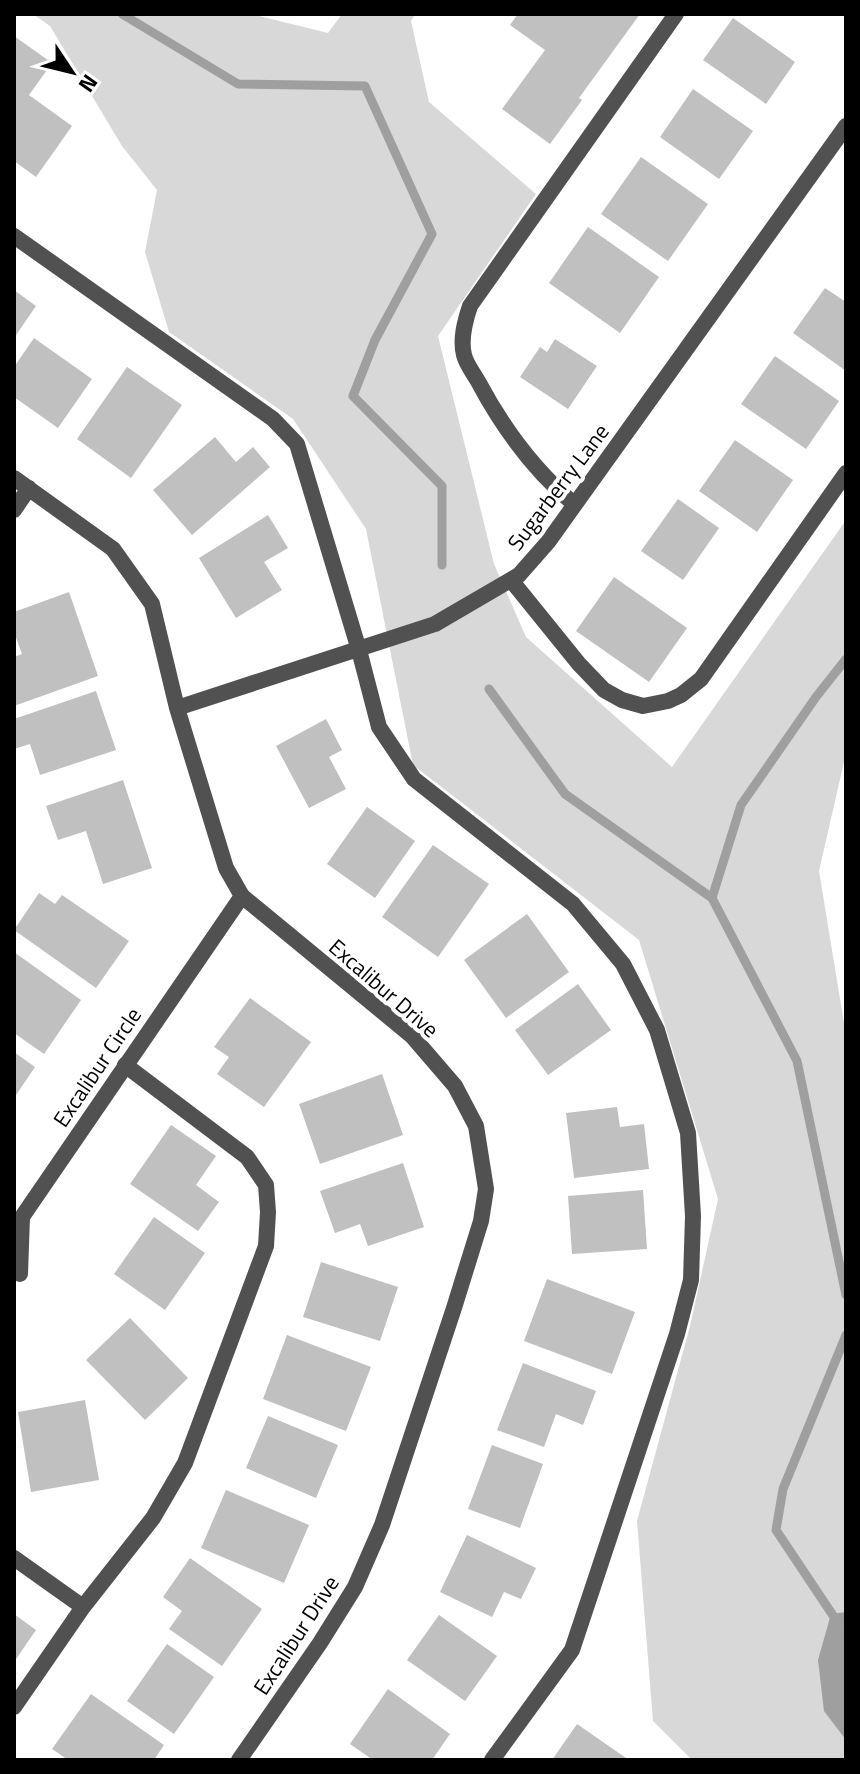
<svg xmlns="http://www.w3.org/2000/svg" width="860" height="1774" font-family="'Titillium Web',sans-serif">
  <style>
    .green { fill: #d8d8d8 }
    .water { fill: #9f9f9f }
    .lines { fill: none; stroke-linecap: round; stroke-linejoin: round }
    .stream { stroke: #9f9f9f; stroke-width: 9 }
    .building { fill: #c0c0c0 }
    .lane { stroke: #515151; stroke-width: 16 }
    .street { stroke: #515151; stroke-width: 16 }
    .labels { text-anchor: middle; stroke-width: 8; stroke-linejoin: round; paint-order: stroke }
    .street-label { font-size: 22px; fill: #000; stroke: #fff }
  </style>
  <rect width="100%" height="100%" fill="#fff"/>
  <path class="green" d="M33,14H251L328,33L342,14H415L411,21L429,102L536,194L438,336L494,564L526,637L672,767L846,520V753L819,871L846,1035V1760H692L653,1721L637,1521L690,1326L718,1199L639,940L413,765L366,529L293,419L169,332L145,252L157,190L122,146L50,26Z"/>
  <path class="water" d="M846,1612V1740L824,1711L818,1660L831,1614Z"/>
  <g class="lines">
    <path class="stream" d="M122,14L238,84L365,86L432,234L375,340L353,396L442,486V565
      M489,689L565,794L712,898L797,1061L846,1295
      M712,898L741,805L816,697L846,659
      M846,1335L783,1489L776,1530L846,1635"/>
  </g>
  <path class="building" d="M518,14H640L579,98L582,100L550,144L502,109L545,50L510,25Z
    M733,18L795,62L766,104L703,60Z
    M14,36L52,63L29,95L72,126L36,177L14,161Z
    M693,89L753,131L719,179L660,137Z
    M641,157L708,204L668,261L601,214Z
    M588,227L659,277L620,333L549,283Z
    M825,288L846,302V371L793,333Z
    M14,290L36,306L14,338Z
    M34,338L92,379L58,428L14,397V367Z
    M555,339L597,366L568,409L520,377L540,347L547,352Z
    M775,356L839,401L806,449L741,404Z
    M127,367L182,405L131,478L77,439Z
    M215,437L236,462L253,447L270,467L192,535L153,490Z
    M735,440L793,480L757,532L699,491Z
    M678,499L719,528L683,580L641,551Z
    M268,515L288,548L264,562L282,590L236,618L199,558Z
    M614,577L687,628L649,682L576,631Z
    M69,592L98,676L14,706V657L22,654L14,632V612Z
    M96,691L116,750L40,775L30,744L14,749V719Z
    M326,719L342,750L329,757L346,789L309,808L276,746Z
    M123,780L152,868L103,884L86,831L58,840L46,806Z
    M367,807L415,841L375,898L327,864Z
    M433,845L489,884L438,957L382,917Z
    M39,893L55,904L62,895L129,941L96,988L14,930Z
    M527,914L569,972L506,1018L464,960Z
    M14,952L81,1000L44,1054L14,1033Z
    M578,984L611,1030L548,1075L515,1030Z
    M250,998L311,1042L264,1107L217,1074L229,1057L214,1047Z
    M14,1052L35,1067L14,1098Z
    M382,1074L403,1135L320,1164L299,1104Z
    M617,1107L620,1127L644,1124L649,1169L574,1178L566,1113Z
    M171,1125L216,1156L196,1185L219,1202L198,1231L130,1184Z
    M403,1163L424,1227L368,1246L360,1224L335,1233L320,1191Z
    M643,1190L647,1249L572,1254L568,1196Z
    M154,1217L205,1253L165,1310L114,1274Z
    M321,1262L398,1287L380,1341L303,1317Z
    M547,1279L635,1312L612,1374L524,1341Z
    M130,1318L188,1378L145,1420L86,1360Z
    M287,1335L371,1367L346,1431L263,1399Z
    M523,1363L596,1391L583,1425L556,1414L544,1447L497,1430Z
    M85,1400L99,1480L31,1492L18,1412Z
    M268,1416L338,1445L316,1498L246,1468Z
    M492,1445L543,1464L520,1528L468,1509Z
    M226,1490L309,1525L284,1583L201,1548Z
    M467,1535L536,1568L521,1599L504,1592L492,1617L440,1592Z
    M190,1558L262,1609L222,1666L169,1629L182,1611L163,1597Z
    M14,1614L36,1630L14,1662Z
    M439,1615L497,1656L465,1701L407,1660Z
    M167,1644L214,1677L174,1734L127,1701Z
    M388,1689L450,1734L432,1760H373L350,1744Z
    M91,1694L164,1745L154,1760H68L52,1749Z
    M577,1724L629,1760H552Z"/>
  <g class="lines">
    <path class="lane" d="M14,236L273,419L297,444L359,650L379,727L414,779L573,904L623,964L657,1030L688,1133L693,1216L691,1280L677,1334L572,1650L492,1760
      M574,504C535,471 503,428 479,383C474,374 466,364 464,355C460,339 465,321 470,306L676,14
      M511,580L579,664L604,690L622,700L643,706L668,701L681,695L701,679L846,473
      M14,1558L83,1607
      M14,1707L83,1607L153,1518L185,1463L266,1246L268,1212L266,1185L247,1157L125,1065"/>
    <path class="street" d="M14,478L113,549L152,604L177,708L226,868L242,896L412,1036L455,1086L476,1126L486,1189L481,1221L454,1308L382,1525L355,1587L320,1643L239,1760
      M14,510L29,488
      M177,708L435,624L519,575L548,542L846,126
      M20,1274L22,1217L242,896"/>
  </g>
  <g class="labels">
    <g class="street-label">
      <text transform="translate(558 487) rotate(-53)" y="8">Sugarberry Lane</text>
      <text transform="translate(384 988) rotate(41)" y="8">Excalibur Drive</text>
      <text transform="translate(97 1067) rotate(-56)" y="8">Excalibur Circle</text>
      <text transform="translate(296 1635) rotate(-57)" y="8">Excalibur Drive</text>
    </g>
  </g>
  <rect width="860" height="1774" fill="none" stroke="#000000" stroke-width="32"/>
  <g transform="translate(72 72) rotate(125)" stroke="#ffffff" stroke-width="6" paint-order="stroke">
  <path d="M0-6L14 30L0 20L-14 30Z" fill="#000000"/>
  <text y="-12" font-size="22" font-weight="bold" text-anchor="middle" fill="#000000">N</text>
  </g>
</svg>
